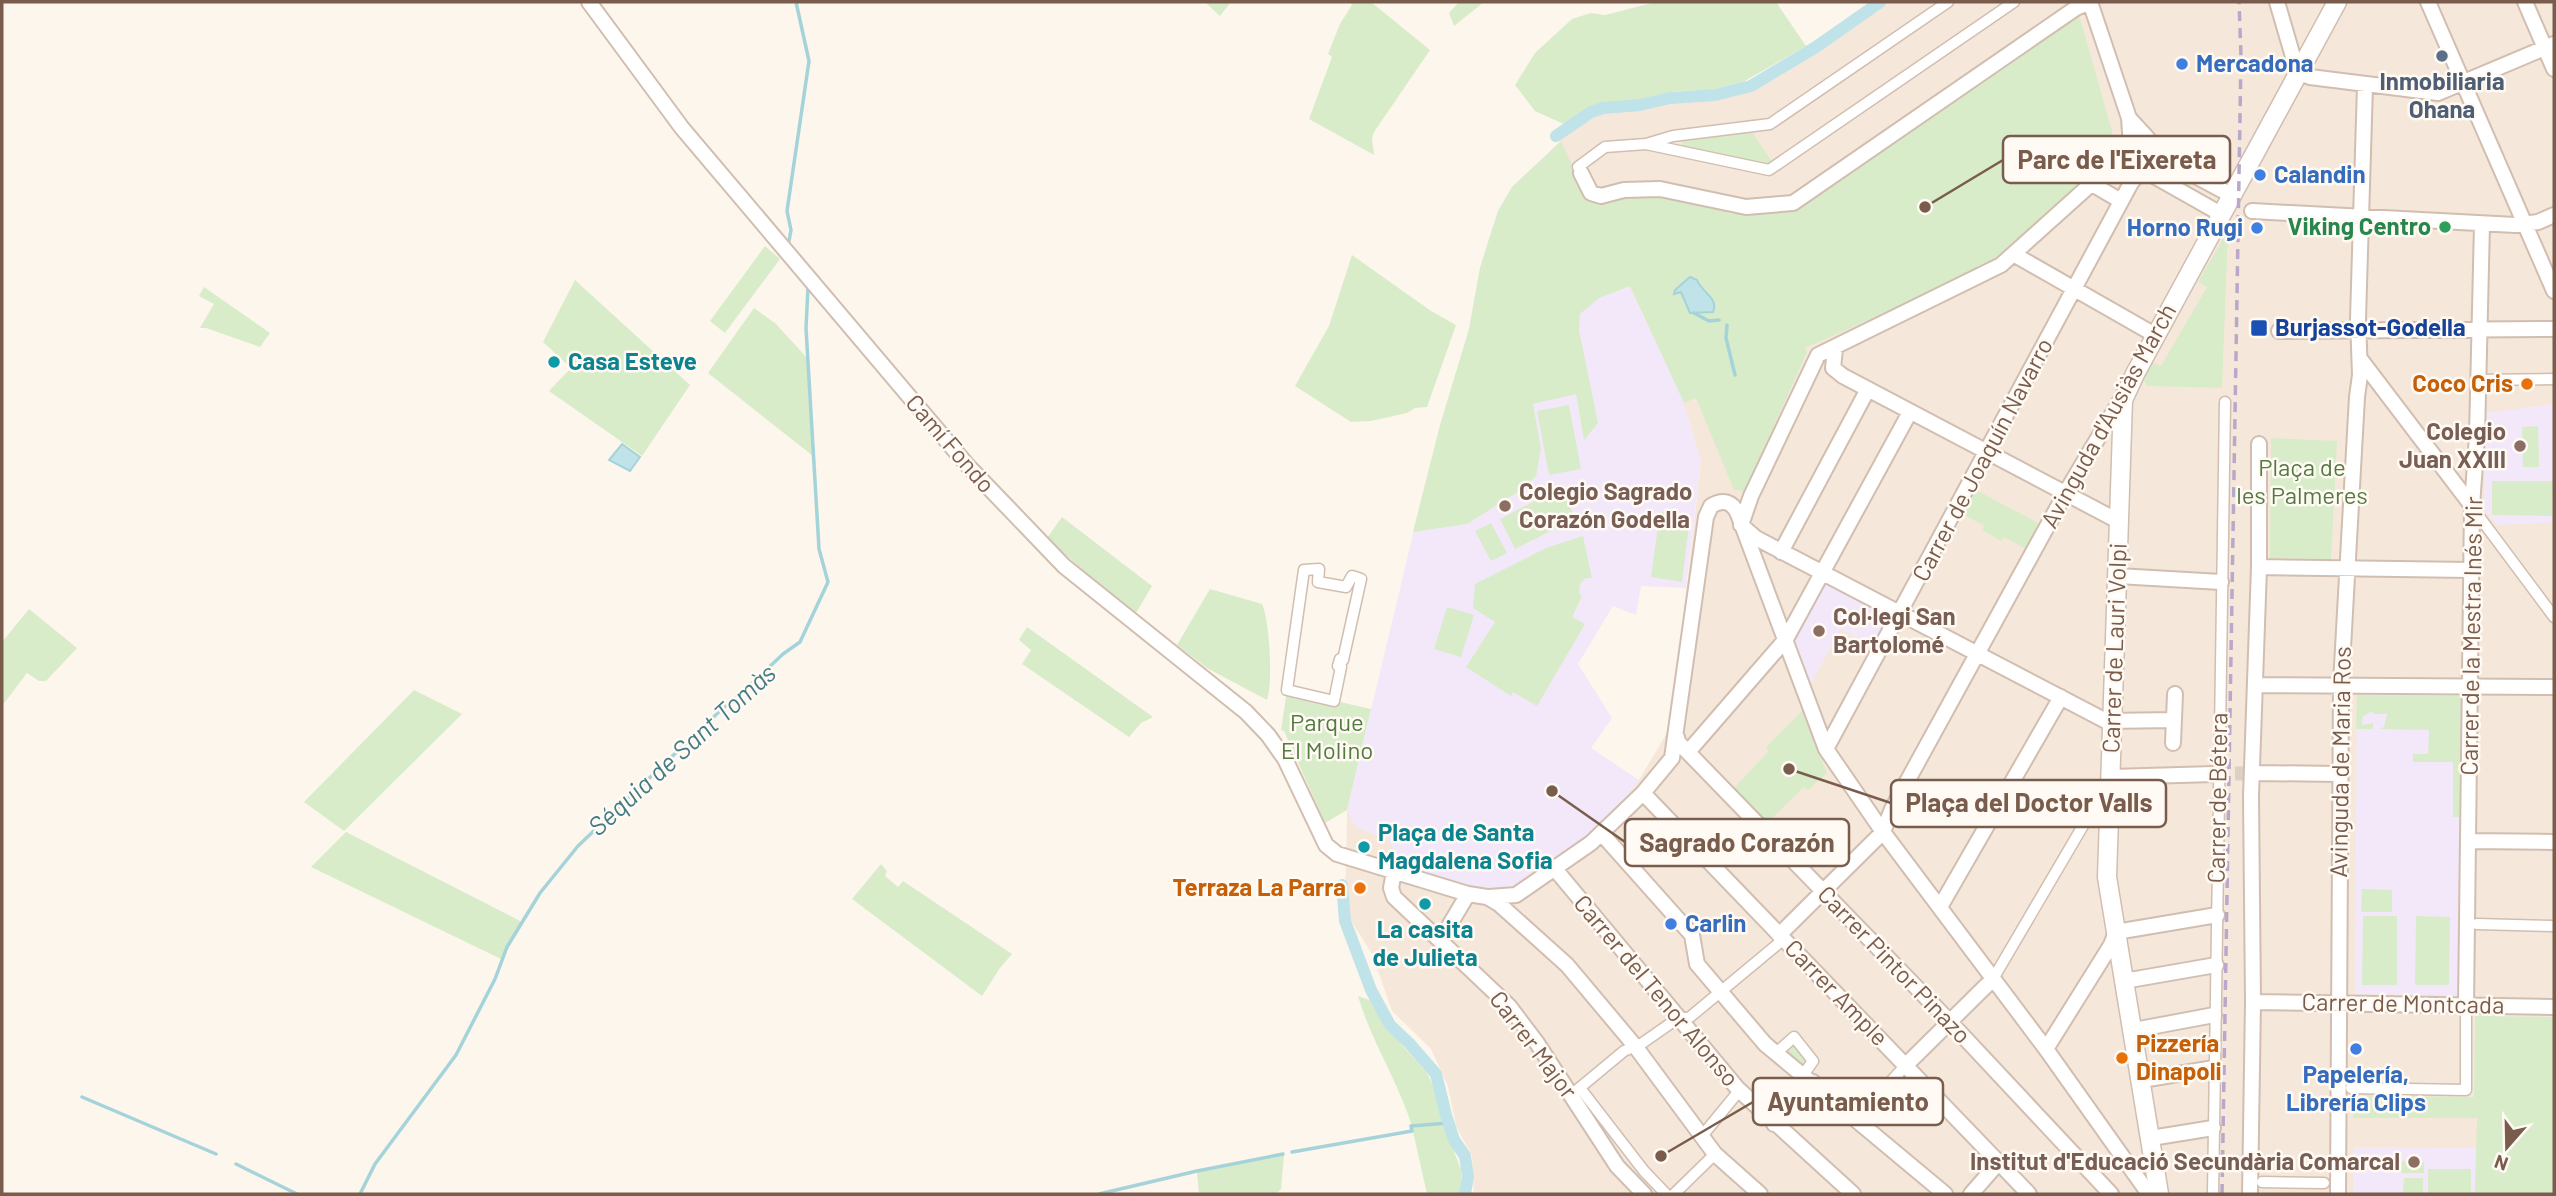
<svg xmlns="http://www.w3.org/2000/svg" width="2556" height="1196" font-family="Barlow,sans-serif">
  <style>
    .residential { fill: #f5e8da }
    .education { fill: #f3e8fa }
    .green { fill: #d8ecc9 }
    .water { fill: #bfe3e8; stroke: #a5d3da; stroke-width: 2 }
    .lines { fill: none; stroke-linecap: round; stroke-linejoin: round }
    .stream { stroke: #a5d3da; stroke-width: 3.5 }
    .canal { stroke: #bfe3e8; stroke-width: 12 }
    .minor-tunnel { stroke: #dcd0c4; stroke-width: 14; stroke-dasharray: 14 7; stroke-linecap: butt }
    .pedestrian-casing { stroke: #d1beb0; stroke-width: 13 }
    .minor-casing { stroke: #d1beb0; stroke-width: 18 }
    .tertiary-casing { stroke: #d1beb0; stroke-width: 21 }
    .pedestrian { stroke: #fff; stroke-width: 10 }
    .minor { stroke: #fff; stroke-width: 14 }
    .tertiary { stroke: #fff; stroke-width: 18 }
    .rail { stroke: #b9a8c9; stroke-width: 3.5; stroke-dasharray: 10 7; stroke-linecap: butt }
    .service-dot { fill: #5c6f8a; stroke: #fffaf3; stroke-width: 2.5 }
    .shop-dot { fill: #3f7fe0; stroke: #fffaf3; stroke-width: 2.5 }
    .leisure-dot { fill: #2e9e5b; stroke: #fffaf3; stroke-width: 2.5 }
    .transit-dot { fill: #1a4fb4; stroke: #fffaf3; stroke-width: 2.5 }
    .culture-dot { fill: #0f9aa8; stroke: #fffaf3; stroke-width: 2.5 }
    .food-dot { fill: #e8710a; stroke: #fffaf3; stroke-width: 2.5 }
    .education-dot { fill: #8d6e63; stroke: #fffaf3; stroke-width: 2.5 }
    .labels { text-anchor: middle; stroke-width: 5; stroke-linejoin: round; paint-order: stroke }
    .shop-label { font-size: 24px; font-weight: bold; fill: #366cbe; stroke: #fffaf3; text-anchor: start }
    .service-label { font-size: 24px; font-weight: bold; fill: #4e5e75; stroke: #fffaf3 }
    .leisure-label { font-size: 24px; font-weight: bold; fill: #27864d; stroke: #fffaf3; text-anchor: end }
    .transit-label { font-size: 24px; font-weight: bold; fill: #164399; stroke: #fffaf3; text-anchor: start }
    .culture-label { font-size: 24px; font-weight: bold; fill: #0d838f; stroke: #fffaf3; text-anchor: start }
    .food-label { font-size: 24px; font-weight: bold; fill: #c56008; stroke: #fffaf3; text-anchor: end }
    .street-label { font-size: 24px; fill: #7a5c4d; stroke: #fffaf3 }
    .education-label { font-size: 24px; font-weight: bold; fill: #785e54; stroke: #fffaf3; text-anchor: end }
    .park-label { font-size: 24px; fill: #537a41; stroke: #fffaf3 }
    .water-label { font-size: 26px; font-style: italic; fill: #437c86; stroke: #fffaf3 }
    .leader { fill: none; stroke: #7a5c4d; stroke-width: 2.5 }
    .callout-dot { fill: #7a5c4d; stroke: #fffaf3; stroke-width: 2.5 }
    .callout { fill: #fffaf3; stroke: #7a5c4d; stroke-width: 2.5 }
    .callout-label { font-size: 26px; text-anchor: middle; font-weight: bold; fill: #7a5c4d }
  </style>
  <rect width="100%" height="100%" fill="#fdf6ec"/>
  <path class="residential" d="M1887,2H2554V1194H1474L1472,1156L1456,1126L1448,1086L1431,1049L1392,1011L1372,954L1345,911L1347,810L1639,780L1668,731L1673,711L1701,461L1681,396L1559,138L1589,117L1602,111L1643,107L1672,101L1716,99L1750,89L1834,40Z"/>
  <path class="education" d="M1561,141L1681,396L1701,461L1686,588L1641,586L1636,615L1613,606L1578,664L1612,718L1591,748L1639,780L1616,809L1591,835L1522,884L1510,889L1486,890L1434,878L1405,868L1388,840L1355,827L1347,810L1426,480L1469,329L1480,268L1489,238L1498,211L1512,187Z
    M2554,404V522L2497,525L2484,508L2486,413Z
    M1825,582L1872,607L1870,610L1890,621L1876,647L1840,629L1811,684L1793,640Z
    M2357,695L2461,696L2457,995L2355,994Z
    M2353,1147L2476,1148L2475,1194H2353Z"/>
  <path class="green" d="M1205,2H1231L1220,16Z
    M1350,2H1371L1430,50L1374,132L1372,138L1374,155L1309,119L1332,57L1328,54L1340,24L1352,5Z
    M1459,2H1484L1454,26L1449,13Z
    M1656,2H1776L1806,46L1743,82L1711,90L1677,91L1640,100L1593,106L1566,125L1535,111L1515,85L1535,53L1572,19L1591,13L1605,15Z
    M2078,11L2117,149L2030,231L1987,264L1919,298L1805,348L1807,352L1745,491L1734,490L1696,398L1684,403L1630,286L1599,298L1580,314L1579,330L1598,423L1584,440L1576,394L1533,404L1541,449L1536,476L1518,492L1467,524L1413,532L1440,425L1469,329L1480,268L1498,211L1512,187L1561,141L1590,202L1626,194L1659,193L1716,206L1729,214L1791,208Z
    M1751,131L1773,163L1768,166L1681,147L1683,140Z
    M2161,165L2193,183L2190,188L2159,171Z
    M2228,230L2222,388L2147,386L2143,378L2152,362L2161,366L2207,287L2198,282Z
    M765,246L780,259L725,333L710,321Z
    M1352,255L1431,311L1456,325L1427,407L1415,408L1407,413L1371,421L1351,422L1295,386L1329,326Z
    M575,280L690,385L642,456L549,391L571,368L543,342Z
    M204,287L270,333L260,347L206,328H200L214,304L199,296Z
    M754,308L776,324L808,359L813,456L708,373Z
    M1569,405L1581,469L1549,475L1537,411Z
    M2538,426L2539,467H2523L2522,427Z
    M2271,438L2337,441L2331,559L2270,558Z
    M2492,481H2553L2552,516L2492,515Z
    M1560,488L1576,518L1515,549L1500,519Z
    M1976,490L2038,523L2026,549L2004,537L2001,541L1982,530L1984,526L1963,514Z
    M1660,512L1690,517L1682,582L1651,577Z
    M1062,517L1152,586L1136,613L1085,572L1047,538Z
    M1491,523L1507,553L1491,561L1475,531Z
    M1583,536L1592,578H1586L1580,584L1579,593L1582,596L1572,617L1585,624L1537,706L1513,692L1511,696L1466,667L1495,622L1473,608L1475,584L1546,548Z
    M1210,589L1262,604C1270,622 1273,682 1267,700L1207,668L1177,645Z
    M1447,607L1474,615L1461,657L1434,649Z
    M29,609L77,648L46,681H39L27,673L2,706V642Z
    M1027,627L1153,717L1141,723L1129,737L1022,664L1031,650L1019,640Z
    M414,690L462,714L344,831L304,802Z
    M1287,690L1371,709L1347,810L1325,823L1284,731L1281,730Z
    M2357,695L2461,696L2459,817H2453V762H2413V754H2428L2429,730L2379,729L2384,727L2387,714H2373V711L2363,716L2362,725L2373,723V729H2356Z
    M1804,709L1811,733L1827,773L1808,790L1804,787L1766,824L1733,789L1769,751L1766,747Z
    M346,832L522,922L501,959L311,867Z
    M881,864L887,871L885,876L898,887L903,881L1012,954L1000,968L982,996L852,899Z
    M2362,889L2392,890V912H2361Z
    M2363,916H2397V985H2362Z
    M2416,916L2450,917L2449,985H2415Z
    M1358,996L1372,1001L1387,1028L1427,1073L1434,1087L1443,1123L1412,1126C1398,1081 1371,1041 1358,996Z
    M2475,1016L2554,1017V1194H2475L2477,1118H2353V1095L2474,1097Z
    M1792,1037L1811,1062L1802,1071L1775,1051Z
    M1444,1125L1461,1170L1462,1194H1427L1412,1127Z
    M1284,1155L1281,1189L1276,1194H1199L1197,1172Z
    M2401,1161L2424,1162V1173H2401Z
    M2428,1169H2471V1194H2428Z
    M2404,1178H2423V1194H2403Z"/>
  <path class="water" d="M1690,277L1697,280C1702,293 1719,298 1713,312L1690,313L1681,292L1674,294L1675,290Z
    M622,444L640,457L630,471L609,460Z"/>
  <g class="lines">
    <path class="stream" d="M789,241L791,230L787,211L809,61L796,2
      M1694,313L1709,321L1719,320
      M1727,325L1726,338L1735,375
      M82,1097L216,1154
      M1292,1152L1412,1131L1411,1126L1449,1123
      M236,1164L297,1194
      M360,1194L375,1164L456,1055L495,979L507,947L540,893L578,846L723,708L731,703L783,654L800,642L828,582L819,549L806,328L808,287
      M1099,1194L1197,1171L1283,1154"/>
    <path class="canal" d="M1556,136L1591,112L1603,108L1640,105L1670,98L1715,95L1751,86L1816,47L1880,2
      M1342,885L1345,921L1371,990L1390,1025L1409,1043L1436,1074L1446,1115L1454,1140L1465,1156L1468,1177L1465,1194"/>
    <path class="minor-tunnel" d="M2214,774L2256,773"/>
    <g class="pedestrian-casing">
      <path id="pedestrian" d="M1646,144L1769,170L2014,2
        M1578,167L1605,147L1646,144L1673,136L1770,124L1948,2
        M2478,380L2554,379
        M2472,507L2554,617
        M1319,569L1318,582L1346,587L1352,576L1361,579L1343,660L1340,659L1338,666L1341,667L1334,701L1287,690L1304,570Z
        M2477,924L2554,926
        M1993,979L2108,783
        M1775,1054L1794,1037L1813,1061L1803,1075
        M1580,1088L1644,1171L1666,1194
        M2351,1088L2466,1090V1006
        M1571,1095L1624,1051L1641,1044L1674,1021L1690,1017L1784,939
        M1844,1108L1857,1093L1884,1089L1906,1065
        M1702,1136L1739,1091
        M2262,1182L2324,1183
        M1674,1194L1715,1154
        M2213,1194L2225,402"/>
    </g>
    <g class="minor-casing">
      <path id="minor" d="M589,2L682,128L968,466L1064,566L1246,712L1268,735L1285,759L1326,845L1337,854L1468,894L1487,897L1499,904L1567,965L1635,1046L1715,1154L1760,1194
        M2090,2L2129,118L2131,146
        M2277,2L2296,67L2299,73L2310,77L2438,93L2554,44
        M2428,2L2554,291
        M2525,2L2554,69
        M2130,119C2139,131 2171,155 2152,168C2147,172 2142,171 2136,169L2128,159L2129,150L2138,141L2151,142
        M2129,150L2001,265L1818,355L1751,496L1741,525L1756,538L2106,721L2174,720
        M2157,150L2164,159L2231,195
        M2145,171L2221,214
        M1581,173L1591,193L1601,196L1624,190L1660,189L1746,207L1793,203L2076,8L2090,2
        M2092,184L2121,201
        M2252,211L2515,225L2538,222L2554,215
        M2015,255L2155,335
        M2279,331L2554,329
        M1835,349L1833,368L1843,376L2120,522
        M2361,360L2472,506
        M1781,552L1868,389
        M2259,567L2471,570
        M2118,576L2221,582
        M2256,685L2554,687
        M1677,737L1678,742L1949,1021L2111,1194
        M2173,743L2175,694
        M1826,749L2131,183L2140,171
        M1688,752L1786,639L1910,412
        M2256,773L2340,774
        M2112,777L2214,774
        M1643,793L2029,1194
        M1602,834L1692,935L1697,964L1765,1044L1945,1194
        M2469,841L2554,842
        M1555,869L1738,1089L1853,1194
        M1394,872L1391,888L1394,897L1509,1006L1537,1043L1617,1166L1644,1194
        M1489,897L1516,895L1591,843L1643,793L1672,758L1706,517L1711,506C1723,499 1732,501 1738,514L1826,749L1883,832L2046,1049L2149,1194
        M1940,907L2061,697
        M1779,935L1883,832L1892,809L2066,492L2123,396
        M1440,941L1468,894
        M2124,981L2216,965
        M2253,1002L2554,1007
        M2466,1006L2472,506L2477,436L2482,224
        M2134,1030L2214,1015
        M2046,1049L2111,945L2116,932L2217,915
        M1906,1065L1993,979
        M2142,1080L2214,1068
        M1774,1124L1813,1082
        M2151,1138L2213,1128
        M1971,1194L1999,1162
        M2250,1194L2253,1002L2251,796L2259,567V444
        M2338,1194L2341,684L2357,397L2360,375L2358,319L2365,85"/>
    </g>
    <g class="tertiary-casing">
      <path id="tertiary" d="M2159,1194L2107,877L2123,400L2135,374L2337,2"/>
    </g>
    <use href="#pedestrian" class="pedestrian"/>
    <use href="#minor" class="minor"/>
    <use href="#tertiary" class="tertiary"/>
    <path class="rail" d="M2222,1194L2241,56L2239,2"/>
  </g>
  <circle class="service-dot" cx="2442" cy="56" r="7"/>
  <g class="shop-dot">
    <circle cx="2182" cy="64" r="7"/>
    <circle cx="2260" cy="175" r="7"/>
    <circle cx="2257" cy="228" r="7"/>
    <circle cx="1671" cy="924" r="7"/>
    <circle cx="2356" cy="1049" r="7"/>
  </g>
  <circle class="leisure-dot" cx="2445" cy="227" r="7"/>
  <rect class="transit-dot" x="2250" y="319" width="18" height="18" rx="3.5"/>
  <g class="culture-dot">
    <circle cx="554" cy="362" r="7"/>
    <circle cx="1364" cy="847" r="7"/>
    <circle cx="1425" cy="904" r="7"/>
  </g>
  <g class="food-dot">
    <circle cx="2527" cy="384" r="7"/>
    <circle cx="1360" cy="888" r="7"/>
    <circle cx="2122" cy="1058" r="7"/>
  </g>
  <g class="education-dot">
    <circle cx="2520" cy="446" r="7"/>
    <circle cx="1505" cy="506" r="7"/>
    <circle cx="1819" cy="631" r="7"/>
    <circle cx="2414" cy="1162" r="7"/>
  </g>
  <g class="labels">
    <g class="shop-label">
      <text x="2196" y="72">Mercadona</text>
      <text x="2274" y="183">Calandin</text>
      <text x="2243" y="236" text-anchor="end">Horno Rugi</text>
      <text x="1685" y="932">Carlin</text>
      <text x="2356" y="1083" text-anchor="middle">Papelería,<tspan x="2356" dy="28">Librería Clips</tspan></text>
    </g>
    <g class="service-label">
      <text x="2442" y="90">Inmobiliaria<tspan x="2442" dy="28">Ohana</tspan></text>
    </g>
    <g class="leisure-label">
      <text x="2431" y="235">Viking Centro</text>
    </g>
    <g class="transit-label">
      <text x="2275" y="336">Burjassot-Godella</text>
    </g>
    <g class="culture-label">
      <text x="568" y="370">Casa Esteve</text>
      <text x="1378" y="841">Plaça de Santa<tspan x="1378" dy="28">Magdalena Sofia</tspan></text>
      <text x="1425" y="938" text-anchor="middle">La casita<tspan x="1425" dy="28">de Julieta</tspan></text>
    </g>
    <g class="food-label">
      <text x="2513" y="392">Coco Cris</text>
      <text x="1346" y="896">Terraza La Parra</text>
      <text x="2136" y="1052" text-anchor="start">Pizzería<tspan x="2136" dy="28">Dinapoli</tspan></text>
    </g>
    <g class="street-label">
      <text transform="translate(2109 416) rotate(-61)" y="8">Avinguda d'Ausiàs March</text>
      <text transform="translate(950 444) rotate(49)" y="8">Camí Fondo</text>
      <text transform="translate(1983 460) rotate(-62)" y="8">Carrer de Joaquín Navarro</text>
      <text transform="translate(2472 636) rotate(-89)" y="8">Carrer de la Mestra Inés Mir</text>
      <text transform="translate(2115 648) rotate(-88)" y="8">Carrer de Lauri Volpi</text>
      <text transform="translate(2341 762) rotate(-89)" y="8">Avinguda de Maria Ros</text>
      <text transform="translate(2218 798) rotate(-89)" y="8">Carrer de Bétera</text>
      <text transform="translate(1894 965) rotate(46)" y="8">Carrer Pintor Pinazo</text>
      <text transform="translate(1656 991) rotate(50)" y="8">Carrer del Tenor Alonso</text>
      <text transform="translate(1836 993) rotate(46)" y="8">Carrer Ample</text>
      <text transform="translate(2403 1004) rotate(1)" y="8">Carrer de Montcada</text>
      <text transform="translate(1533 1045) rotate(53)" y="8">Carrer Major</text>
    </g>
    <g class="education-label">
      <text x="2506" y="440">Colegio<tspan x="2506" dy="28">Juan XXIII</tspan></text>
      <text x="1519" y="500" text-anchor="start">Colegio Sagrado<tspan x="1519" dy="28">Corazón Godella</tspan></text>
      <text x="1833" y="625" text-anchor="start">Col·legi San<tspan x="1833" dy="28">Bartolomé</tspan></text>
      <text x="2400" y="1170">Institut d'Educació Secundària Comarcal</text>
    </g>
    <g class="park-label">
      <text x="2302" y="476">Plaça de<tspan x="2302" dy="28">les Palmeres</tspan></text>
      <text x="1327" y="731">Parque<tspan x="1327" dy="28">El Molino</tspan></text>
    </g>
    <g class="water-label">
      <text transform="translate(682 750) rotate(-42)" y="9">Séquia de Sant Tomàs</text>
    </g>
  </g>
  <path class="leader" d="M1925 207L2003 160M1789 769L1891 803M1552 791L1625 842M1661 1156L1753 1102"/>
  <g class="callout-dot">
    <circle cx="1925" cy="207" r="7"/>
    <circle cx="1789" cy="769" r="7"/>
    <circle cx="1552" cy="791" r="7"/>
    <circle cx="1661" cy="1156" r="7"/>
  </g>
  <g class="callout">
    <rect x="2003" y="136" width="227" height="47" rx="7"/>
    <rect x="1891" y="780" width="275" height="47" rx="7"/>
    <rect x="1625" y="819" width="224" height="47" rx="7"/>
    <rect x="1753" y="1078" width="190" height="47" rx="7"/>
  </g>
  <g class="callout-label">
    <text x="2117" y="169">Parc de l'Eixereta</text>
    <text x="2029" y="812">Plaça del Doctor Valls</text>
    <text x="1737" y="852">Sagrado Corazón</text>
    <text x="1848" y="1111">Ayuntamiento</text>
  </g>
  <rect width="2556" height="1196" fill="none" stroke="#7a5c4d" stroke-width="7"/>
  <g transform="translate(2507 1147) rotate(200)" stroke="#fffaf3" stroke-width="5" paint-order="stroke">
  <path d="M0-5L12 26L0 18L-12 26Z" fill="#7a5c4d"/>
  <text y="-10" font-size="19" font-weight="bold" text-anchor="middle" fill="#7a5c4d">N</text>
  </g>
</svg>
